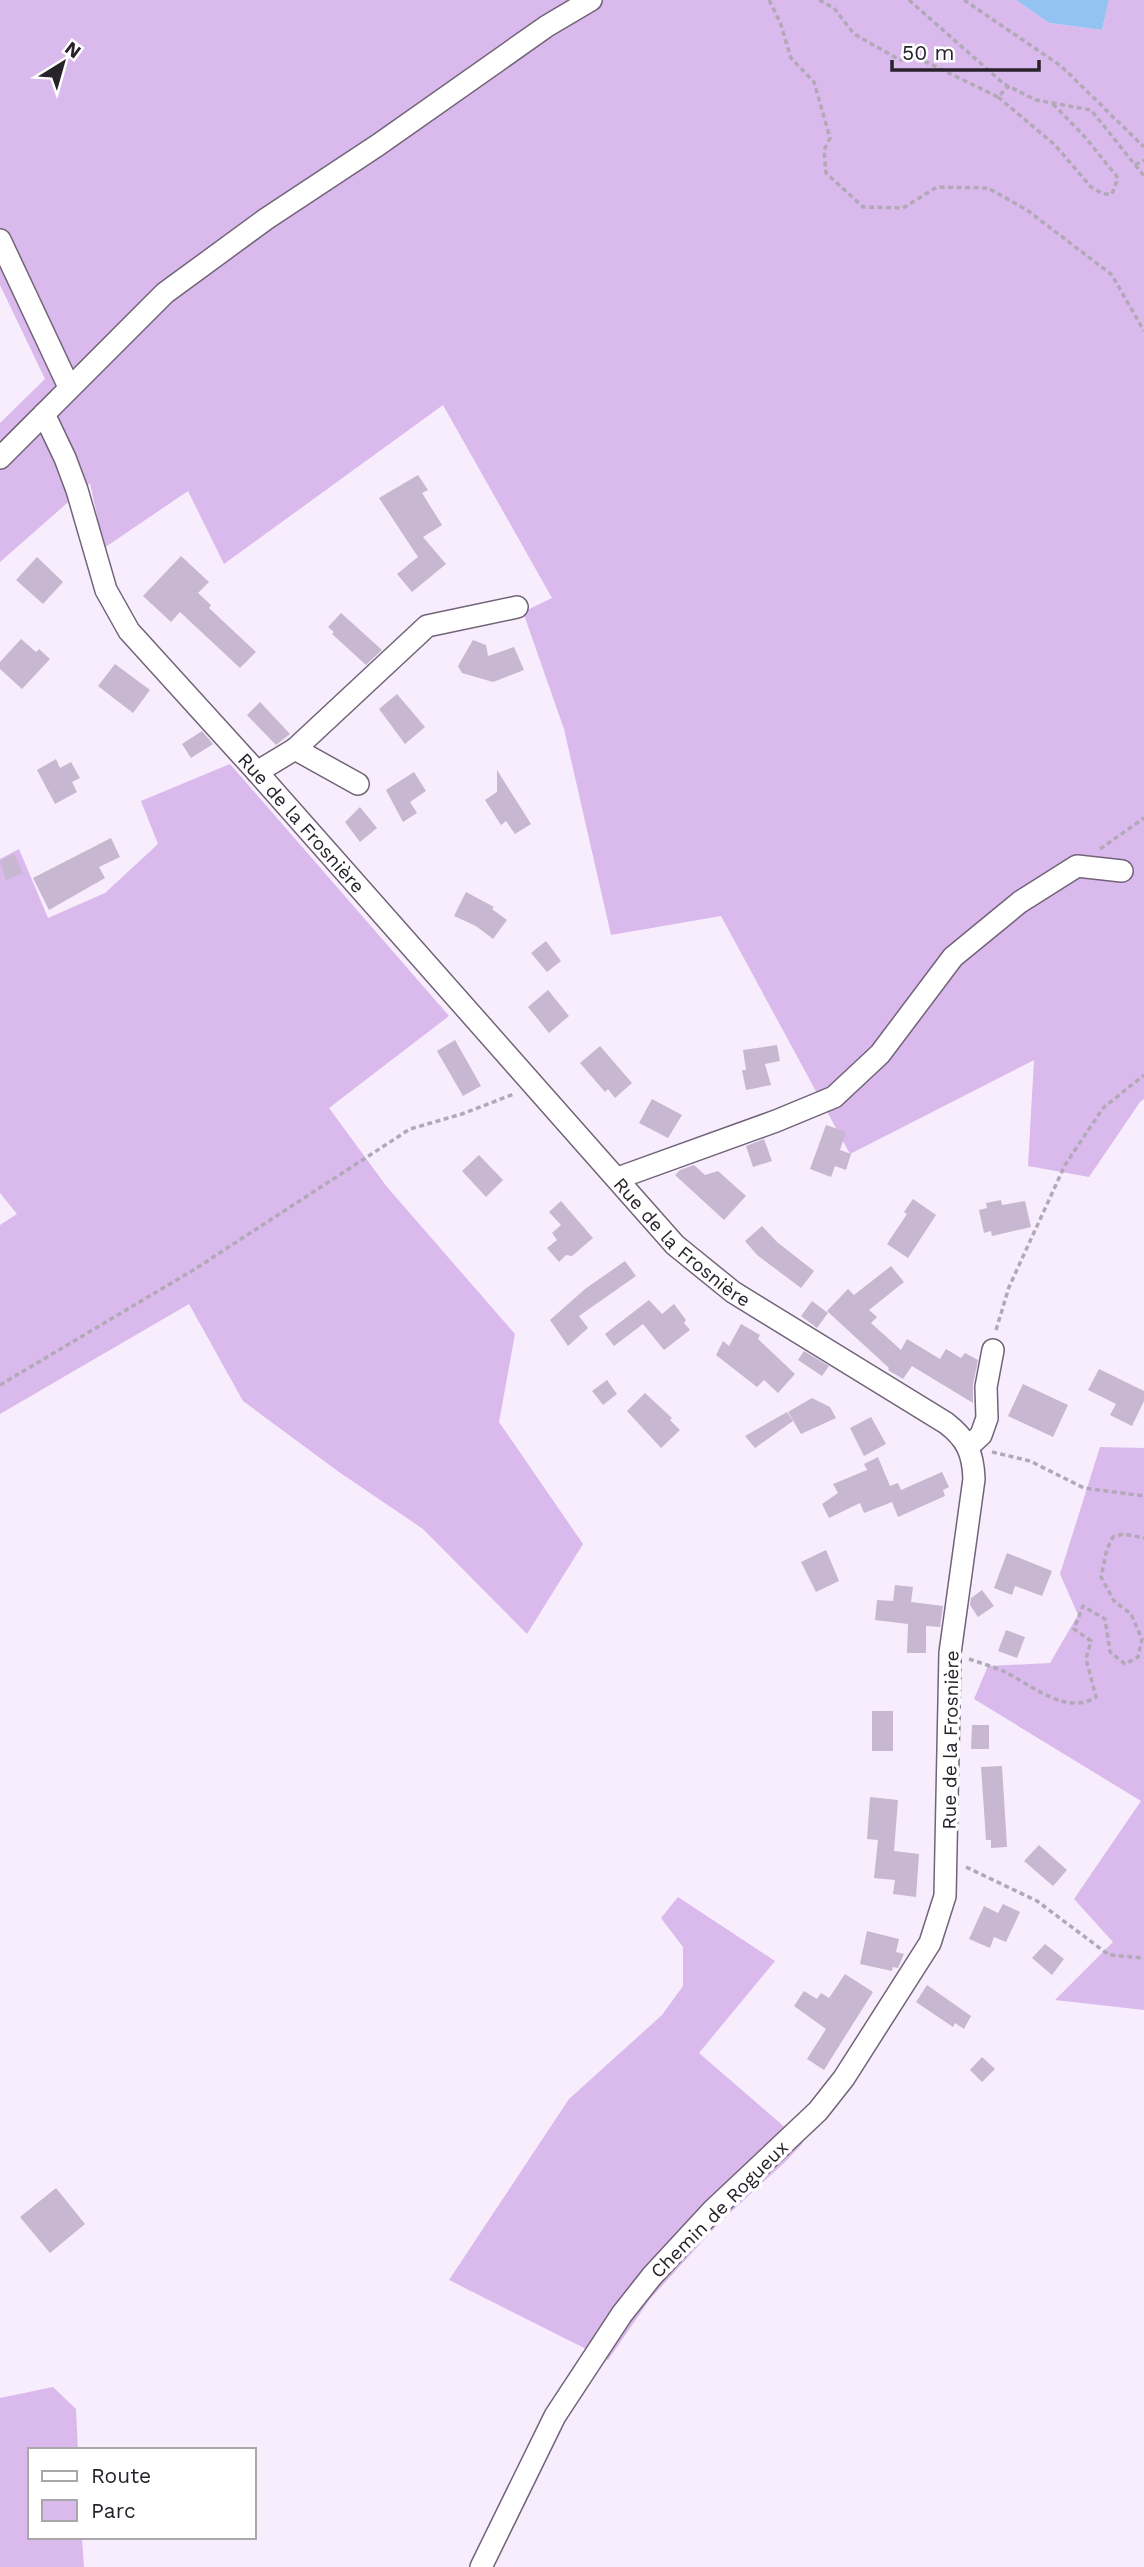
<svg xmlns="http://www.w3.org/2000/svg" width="1144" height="2567" font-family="'Work Sans',sans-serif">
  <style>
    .green { fill: #dab9ec }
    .water { fill: #94c3f1 }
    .building { fill: #c7b7d0 }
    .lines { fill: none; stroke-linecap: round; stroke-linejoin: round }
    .minor-casing { stroke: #726379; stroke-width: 24 }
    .path { stroke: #b2a9b7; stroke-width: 3.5; stroke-dasharray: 5 3.5; stroke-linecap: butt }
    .minor { stroke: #fff; stroke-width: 21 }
    .labels { text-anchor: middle; stroke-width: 7; stroke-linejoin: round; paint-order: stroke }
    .street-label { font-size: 19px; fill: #28222b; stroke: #fff }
  </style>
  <rect width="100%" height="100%" fill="#f7edfd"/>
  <path class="green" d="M0,0H1016L1049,23L1102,30L1109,0H1144V1099L1140,1102L1089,1177L1028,1166L1034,1060L850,1154L721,916L611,935L564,729L523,612L552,598L443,405L224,564L188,491L104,548L90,483L0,562V423L45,379L0,285Z
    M230,764L449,1016L329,1108L387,1187L515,1334L499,1422L583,1544L527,1634L423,1529L339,1472L243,1401L189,1304L0,1414V1225L17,1214L0,1193V859L19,849L48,918L105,893L158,844L141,801Z
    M1100,1447L1144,1448V2010L1055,2000L1113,1942L1074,1899L1141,1801L974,1699L988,1666L1050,1663L1078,1615L1060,1574Z
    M678,1897L775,1961L699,2053L803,2143L785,2162L719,2223L650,2299L608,2360L449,2280L569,2099L662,2015L683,1986V1947L661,1918Z
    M53,2387L76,2409L78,2450H30V2537H82L84,2567H0V2398Z"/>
  <path class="water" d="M1016,0H1109L1102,30L1049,23Z"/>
  <path class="building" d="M418,475L428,490L422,493L442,525L423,537L446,564L412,592L397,574L418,557L379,498Z
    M181,556L209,582L198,593L211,605L209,608L256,652L240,668L180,612L171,622L143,596Z
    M37,557L63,582L43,604L16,580Z
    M341,613L382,650L366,665L332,634L334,632L328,627Z
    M21,639L36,652L39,649L50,659L22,689L0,669V662Z
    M473,640L486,645L488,656L514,647L524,670L493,682L462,673L458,666Z
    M115,664L150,690L133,713L98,686Z
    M397,694L425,727L405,744L379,709Z
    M260,702L290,734L276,745L247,715Z
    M202,731L213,744L191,758L182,744Z
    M56,759L60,768L71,762L80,778L72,782L77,792L55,804L37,770Z
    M497,770L531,824L515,834L506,821L501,825L485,800L497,792Z
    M414,772L426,791L410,802L417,813L403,822L386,790Z
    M360,807L377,828L360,842L345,822Z
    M111,838L120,857L99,867L105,878L49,910L33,878Z
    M14,854L23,873L6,880L0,861Z
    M466,892L494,907L492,909L507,920L493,939L476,926L454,916Z
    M546,941L561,961L547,972L531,953Z
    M548,990L569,1016L549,1033L528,1007Z
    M455,1040L481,1086L463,1096L437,1051Z
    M777,1045L780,1061L765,1064L771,1085L746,1090L742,1070H746L743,1050Z
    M600,1046L632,1083L615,1098L608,1089L605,1092L580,1063Z
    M652,1099L682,1115L668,1138L639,1123Z
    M826,1125L846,1132L840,1150L851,1154L846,1170L835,1166L831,1177L810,1169Z
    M764,1139L772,1161L753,1167L746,1146Z
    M479,1155L503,1180L486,1197L462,1171Z
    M694,1165L705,1175L718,1171L746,1196L724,1220L675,1175L680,1170Z
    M913,1199L936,1215L908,1258L887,1244L907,1214L904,1212Z
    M1001,1200L1002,1205L1025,1201L1031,1227L992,1236L991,1231L984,1233L979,1210L987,1208L986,1203Z
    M561,1201L593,1238L572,1256L566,1255L559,1262L547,1248L557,1240L552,1233L561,1225L549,1212Z
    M762,1226L777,1242L814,1271L801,1288L757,1255L745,1241Z
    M625,1261L636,1276L579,1316L588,1328L568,1346L550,1320L585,1289Z
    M891,1266L904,1282L869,1310L877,1317L871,1323L901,1350L907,1339L940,1359L946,1349L961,1358L965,1353L978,1360L973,1385V1403L912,1366L903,1379L888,1370L889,1368L827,1311L848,1289L854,1295Z
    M649,1300L662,1314L674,1304L686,1320L684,1323L690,1330L664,1350L643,1324L614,1346L605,1334Z
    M812,1301L828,1313L817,1328L801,1316Z
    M741,1324L760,1335L758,1339L795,1374L778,1393L764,1380L757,1387L716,1355L723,1341L729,1346Z
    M804,1351L829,1366L822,1376L798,1360Z
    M1099,1369L1144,1391V1401L1132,1426L1110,1415L1116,1404L1088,1390Z
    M607,1380L617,1394L603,1405L592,1391Z
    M1023,1384L1068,1405L1053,1437L1008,1416Z
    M645,1393L672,1418L670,1420L680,1430L661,1448L627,1411Z
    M812,1398L830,1407L836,1418L801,1434L788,1412Z
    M787,1412L793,1421L755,1448L745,1436Z
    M871,1417L886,1444L864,1456L850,1428Z
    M878,1457L890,1486L898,1483L901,1490L942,1472L949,1487L943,1490L945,1496L898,1517L892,1502L864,1513L860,1503L829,1518L822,1504L838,1493L833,1484L867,1470L864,1464Z
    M826,1550L839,1581L816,1592L801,1562Z
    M1007,1553L1052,1571L1042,1596L1015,1586L1012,1595L994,1588Z
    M895,1585L913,1587L911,1602L943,1606L940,1627L926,1626V1653H907L908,1624L875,1620L877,1600L893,1601Z
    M982,1590L994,1606L978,1617L970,1605L971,1598Z
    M1006,1630L1025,1637L1017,1658L998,1651Z
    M872,1711H893V1751H872Z
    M972,1725H989V1749H971Z
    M1002,1766L1007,1847L991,1848V1840H986L981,1767Z
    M870,1797L898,1800L894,1851L919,1854L916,1897L893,1894L895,1880L874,1878L878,1840L867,1839Z
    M1039,1845L1067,1870L1053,1886L1024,1861Z
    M1003,1904L1020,1912L1006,1942L994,1937L990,1948L969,1939L984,1906L998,1913Z
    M867,1931L899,1939L896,1952L904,1954L898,1968L893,1967L892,1971L860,1964Z
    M1045,1944L1064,1959L1052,1975L1032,1958Z
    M845,1974L873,1992L824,2070L807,2059L826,2029L794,2006L804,1991L817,1999L821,1993L829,1998Z
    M927,1985L971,2016L964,2029L955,2023L953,2027L916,2002Z
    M982,2057L995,2069L982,2082L970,2070Z
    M56,2188L85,2224L50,2253L20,2217Z"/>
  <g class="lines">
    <g class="minor-casing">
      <g id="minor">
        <path d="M0,240L69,387"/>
        <path id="s1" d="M44,414L65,458L77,490L106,590L129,631L257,772L675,1245L733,1292L946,1423C967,1439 973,1453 974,1479L950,1653L945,1896L930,1943L844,2078L818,2111L713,2210L652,2276L622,2314L555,2416L481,2567"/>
        <path d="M0,458L165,293L266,219L378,145L547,26L591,0"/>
        <path d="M295,749L358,784"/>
        <path d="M257,772L295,749L427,626L517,607"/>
        <path d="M618,1178L776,1121L834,1097L880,1054L953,957L1020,902L1077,866L1122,871"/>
        <path d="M969,1446L981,1435L987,1418L986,1387L993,1350"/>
      </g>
    </g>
    <path class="path" d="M769,0L780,22L791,58L814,82L830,138L824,150L826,173L863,207L903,208L937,187L988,188L1027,210L1112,275L1144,331
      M819,0L834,8L854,34L900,60L920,59L998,97L1009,86
      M909,0L1004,84L1036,100L1091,110L1144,176
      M964,0L1061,66L1144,147
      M998,97L1055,145L1091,187L1103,194H1112L1118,178L1085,137L1052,103
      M1135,165L1144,160
      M1100,849L1144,818
      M996,1330L1009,1287L1065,1165L1103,1108L1144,1075
      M0,1385L195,1269L410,1129L462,1114L514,1094
      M992,1452L1030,1461L1084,1488L1144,1496
      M969,1659C981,1663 994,1667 1005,1672C1033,1686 1067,1716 1096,1697L1086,1659L1091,1641L1074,1629L1083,1606L1105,1619L1110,1652L1125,1664L1138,1657L1142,1639L1131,1614L1114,1601L1101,1577L1107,1549L1113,1537L1124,1534L1144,1538
      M966,1867L1037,1901L1109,1955L1144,1958"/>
    <use href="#minor" class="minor"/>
  </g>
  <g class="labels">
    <g class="street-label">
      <text dy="7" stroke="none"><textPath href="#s1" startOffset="492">Rue de la Frosnière</textPath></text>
      <text dy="7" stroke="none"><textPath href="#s1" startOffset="1059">Rue de la Frosnière</textPath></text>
      <text transform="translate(950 1740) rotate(-89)" y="7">Rue de la Frosnière</text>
      <text transform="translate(719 2209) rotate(-45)" y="7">Chemin de Rogueux</text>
    </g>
  </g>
  <rect x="28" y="2448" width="228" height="91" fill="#ffffff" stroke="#a9a7aa" stroke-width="2"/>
  <rect x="42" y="2471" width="35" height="10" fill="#ffffff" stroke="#a9a7aa" stroke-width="2"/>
  <text x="91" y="2483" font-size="21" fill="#28222b">Route</text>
  <rect x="42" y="2500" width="35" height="21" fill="#dab9ec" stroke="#a9a7aa" stroke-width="2"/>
  <text x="91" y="2518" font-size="21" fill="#28222b">Parc</text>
  <g transform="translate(63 63) rotate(37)" stroke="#ffffff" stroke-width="5" paint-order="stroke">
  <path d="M0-5L12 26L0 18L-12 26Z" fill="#28222b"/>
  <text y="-10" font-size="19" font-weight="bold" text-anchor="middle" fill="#28222b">N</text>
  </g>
  <path d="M892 60v10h147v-10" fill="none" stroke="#28222b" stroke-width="3.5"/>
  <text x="902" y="60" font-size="21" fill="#28222b" stroke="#ffffff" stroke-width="5" paint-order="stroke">50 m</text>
</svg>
